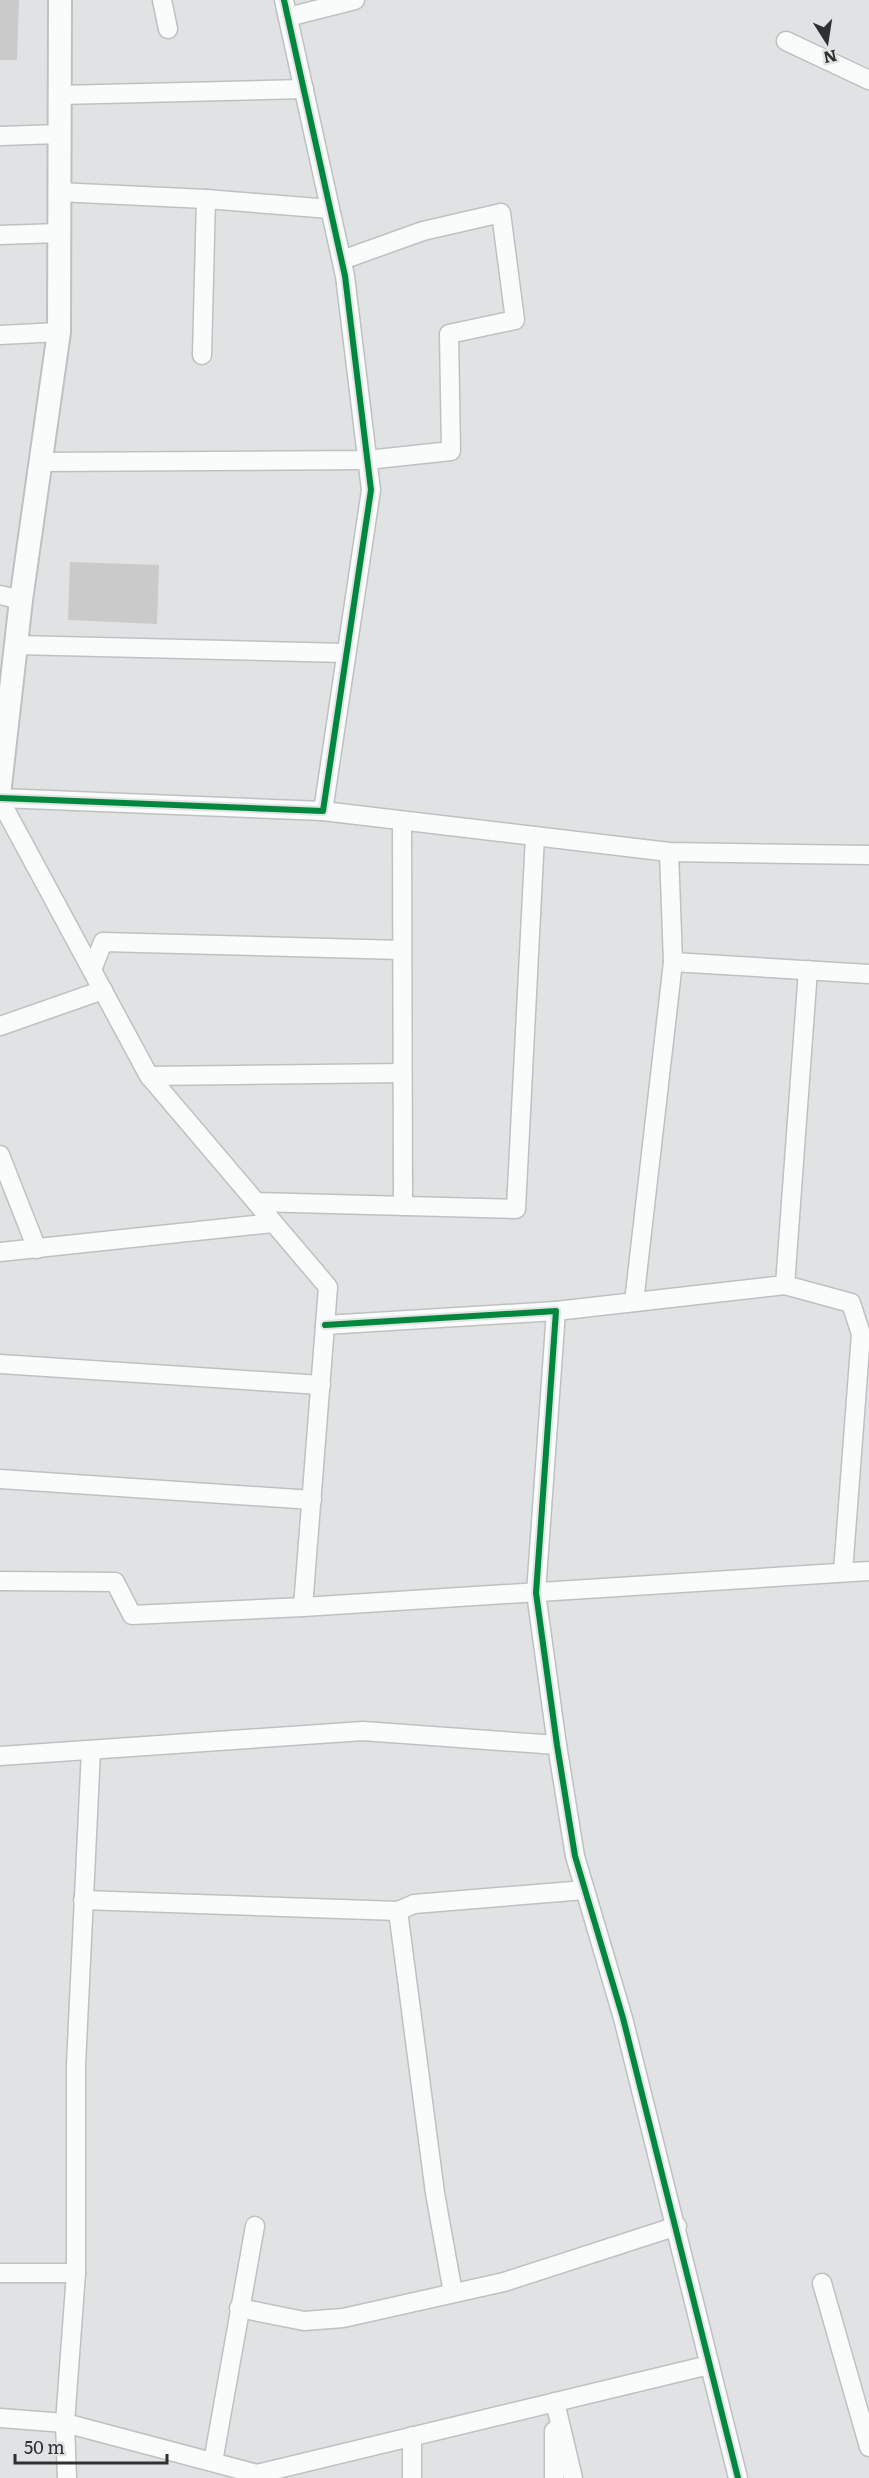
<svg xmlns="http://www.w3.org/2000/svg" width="869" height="2478" font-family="Literata,serif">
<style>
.building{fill:#cacacb}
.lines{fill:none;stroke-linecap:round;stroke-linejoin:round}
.minor-casing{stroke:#bfc0c1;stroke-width:21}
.tertiary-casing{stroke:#bfc0c1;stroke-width:26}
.minor{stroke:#fafbfb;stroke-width:18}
.tertiary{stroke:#fafbfb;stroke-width:22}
.cycleway-casing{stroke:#e0e2e4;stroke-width:10}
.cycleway{stroke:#00873e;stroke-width:6}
</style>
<rect width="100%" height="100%" fill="#e1e2e3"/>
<g class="building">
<path d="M0,0H19L17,60H0Z"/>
<path d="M70,562L159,565L157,624L68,620Z"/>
</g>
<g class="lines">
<defs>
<g id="minor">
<path d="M162,0L168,29"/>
<path d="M288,17L355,0"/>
<path d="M786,41L869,80"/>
<path d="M60,95L304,89"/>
<path d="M0,136L59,134"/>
<path d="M58,192L206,199L330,209"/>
<path d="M0,235L59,233"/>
<path d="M0,335L59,332"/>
<path d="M202,355L206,199"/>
<path d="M41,462L367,460L451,451L449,334L515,320L501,213L423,231L342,260"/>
<path d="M0,595L21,600"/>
<path d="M16,645L345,653"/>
<path d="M0,798L323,811L371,490L345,276L284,0"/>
<path d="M0,800L149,1076L256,1202L516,1209L535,836"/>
<path d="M323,811L669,852L869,855"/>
<path d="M402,821L403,1206"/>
<path d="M669,852L673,962L869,974"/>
<path d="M92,970L103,942L402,950"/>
<path d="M0,1026L103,990"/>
<path d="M149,1076L402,1073"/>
<path d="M0,1155L37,1249"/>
<path d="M256,1202L328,1287L303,1607L869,1571"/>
<path d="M0,1252L273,1223"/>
<path d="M785,1285L851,1303L861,1334L843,1572"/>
<path d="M634,1302L673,962"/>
<path d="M556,1311L785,1285L808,970"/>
<path d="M325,1325L556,1311L536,1593L557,1745L575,1856L623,2018L738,2478"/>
<path d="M0,1364L321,1385"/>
<path d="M0,1479L312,1500"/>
<path d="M0,1581L115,1582L132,1615L303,1607"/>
<path d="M0,1756L363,1731L557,1745"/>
<path d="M83,1900L398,1911L414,1904L585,1890"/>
<path d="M398,1911L435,2193L453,2293"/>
<path d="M0,2273H76"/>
<path d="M822,2283L869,2447"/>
<path d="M239,2308L304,2321L343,2318L504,2282L677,2226"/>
<path d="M555,2402L573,2478"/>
<path d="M0,2418L65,2423L257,2474"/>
<path d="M213,2462L255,2226"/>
<path d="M67,2478L65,2423L76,2273V2065L91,1750"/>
<path d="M257,2478V2474L709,2365"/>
<path d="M412,2478V2436"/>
<path d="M554,2478V2431"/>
</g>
<path id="tertiary" d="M0,786L21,600L59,332L60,0"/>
</defs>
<use href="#minor" class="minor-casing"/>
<use href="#tertiary" class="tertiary-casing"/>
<use href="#minor" class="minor"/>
<use href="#tertiary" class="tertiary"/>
<defs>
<g id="cycleway">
<path d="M0,798L323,811L371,490L345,276L284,0"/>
<path d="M325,1325L556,1311L536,1593L557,1745L575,1856L623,2018L738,2478"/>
</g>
</defs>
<use href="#cycleway" class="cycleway-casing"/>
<use href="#cycleway" class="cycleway"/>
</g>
<g transform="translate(827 42) rotate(168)" stroke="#e0e2e4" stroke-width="4.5" paint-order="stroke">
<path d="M0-4.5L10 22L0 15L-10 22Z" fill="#2f3031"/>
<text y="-9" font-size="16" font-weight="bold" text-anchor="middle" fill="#2f3031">N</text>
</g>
<path d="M15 2454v9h152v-9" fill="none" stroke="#2f3031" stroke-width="3"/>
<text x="24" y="2454" font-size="18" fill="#2f3031" stroke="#e0e2e4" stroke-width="4.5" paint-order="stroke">50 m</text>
</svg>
